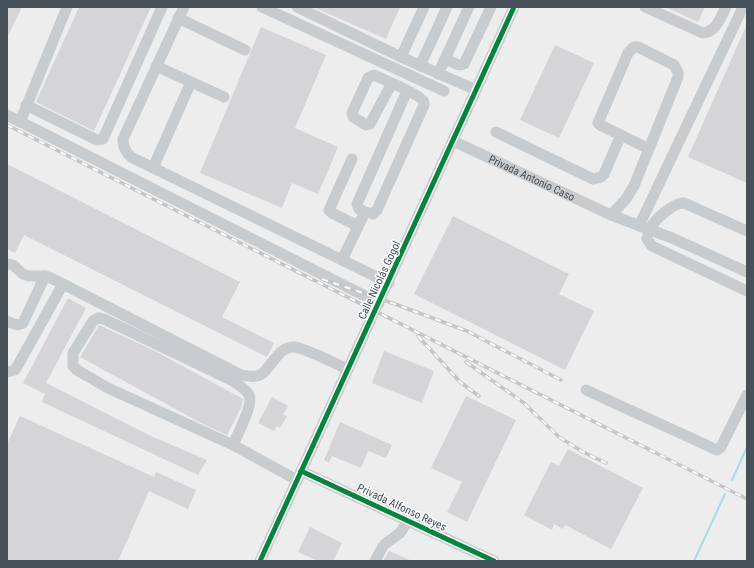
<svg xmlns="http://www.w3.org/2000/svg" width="754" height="568" font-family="'Roboto Condensed',sans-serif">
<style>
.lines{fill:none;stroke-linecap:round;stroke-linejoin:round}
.stream{stroke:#a5deeb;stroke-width:2}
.building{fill:#d5d5d7}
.minor{stroke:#c9ccce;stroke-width:11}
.rail-casing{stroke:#c4c5c7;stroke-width:3.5}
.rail{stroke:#fff;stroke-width:2;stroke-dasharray:6;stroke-linecap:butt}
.cycleway-casing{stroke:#fff;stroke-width:8}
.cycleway{stroke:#00873e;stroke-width:5}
.labels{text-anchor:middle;stroke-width:3;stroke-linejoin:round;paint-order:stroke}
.street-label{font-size:11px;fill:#455059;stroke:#fff}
</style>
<rect width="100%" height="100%" fill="#eeeded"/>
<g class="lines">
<g class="stream">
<path d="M732,480L747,447"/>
<path d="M694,561L725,494"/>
</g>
</g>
<g class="building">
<path d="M7,7H22L7,38Z"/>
<path d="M79,7H151L94,131L36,102Z"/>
<path d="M313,7H400L386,39Z"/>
<path d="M666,7H705L698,22Z"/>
<path d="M747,24V183L688,157Z"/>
<path d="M261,27L326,55L295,128L338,147L318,194L292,183L282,208L200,173Z"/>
<path d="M555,45L594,63L559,138L520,120Z"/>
<path d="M7,164L240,282L222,317L274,343L267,357L24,235L15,253L7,249Z"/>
<path d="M453,216L569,274L559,294L594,311L565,370L414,294Z"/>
<path d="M68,298L86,308L46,383L153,437L207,460L198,475L42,402L45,394L23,383Z"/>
<path d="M99,325L155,351L243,399L241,408L227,435L201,423L80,357Z"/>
<path d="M384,351L434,371L422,403L372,383Z"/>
<path d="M466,396L516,420L467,522L447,512L462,482L431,468Z"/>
<path d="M272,397L288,406L283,415L287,416L280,428L277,426L274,431L258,423Z"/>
<path d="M20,416L154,477L156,472L196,490L188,509L149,491L118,561H7V444Z"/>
<path d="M340,422L392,445L386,458L368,451L361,468L332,456L329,463L324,460Z"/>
<path d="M568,449L643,488L611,549L565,525L563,529L554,524L552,530L524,515L551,462L559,466Z"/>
<path d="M310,527L342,543L333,561H318L298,552Z"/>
<path d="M389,551L412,561H383Z"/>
</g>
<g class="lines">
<g class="minor">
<path d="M184,7L123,139C123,147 125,151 131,157L389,283"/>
<path d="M262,7L444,91"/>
<path d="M297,7L401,57L476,90"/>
<path d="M645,7L703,33C717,31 720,18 726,7"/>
<path d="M178,18L245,50"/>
<path d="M401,57L424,7"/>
<path d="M445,59L459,65L464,64L491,7"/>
<path d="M156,66L224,97"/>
<path d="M420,66L447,7"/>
<path d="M438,74L469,7"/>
<path d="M26,105L97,140L103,139L162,7"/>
<path d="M7,115L379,303"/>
<path d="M20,122L67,7"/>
<path d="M496,132L593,179L601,177L604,174L621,135"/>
<path id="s1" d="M453,141L611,215L672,238L747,272"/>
<path d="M352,159L329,210L332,213L358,226"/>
<path d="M153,168L191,82"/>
<path d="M365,212L359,209L357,204L407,91"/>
<path d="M611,215L626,199L634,186L678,77V72L674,65L638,47H634L628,53L598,123L600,125L649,149"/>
<path d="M639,226L743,7"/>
<path d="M747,231L684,203C674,202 654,220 649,230C648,232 648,236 647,239L652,246L747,291"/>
<path d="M342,260L365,212L373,214L377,210L424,105V102C420,94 384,80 374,75L368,78L352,113L353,117L366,125L370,124L392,83"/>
<path d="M7,264L13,265L23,274L29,276H45L53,279L241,375C248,376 256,378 262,374C272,366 279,346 294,347C305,348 336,364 348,369"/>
<path d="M7,321C12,323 18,327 23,323L45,276"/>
<path d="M7,372L15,370L18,365L63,284"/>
<path d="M586,390L717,450L721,447L747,395"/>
<path d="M233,445C237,435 254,404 249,395C246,389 238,385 233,381L104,319L98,318L93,321L73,353V366L77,370L108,388L233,445L297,480"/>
<path d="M301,471L494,561"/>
<path d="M260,561L514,7"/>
<path d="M375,561L382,548L385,544L400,533L408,521"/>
</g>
<defs>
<g id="rail">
<path d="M7,125L747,499"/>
<path d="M322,279L395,304L467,331L561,380"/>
<path d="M418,336L460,382L479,396"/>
<path d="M466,362L524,403L559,437L583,452L606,463"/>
</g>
</defs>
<use href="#rail" class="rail-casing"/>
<use href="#rail" class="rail"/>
<defs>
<g id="cycleway">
<path d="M301,471L494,561"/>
<path d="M260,561L514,7"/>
</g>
</defs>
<use href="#cycleway" class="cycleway-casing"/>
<use href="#cycleway" class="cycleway"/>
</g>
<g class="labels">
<g class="street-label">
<text dy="4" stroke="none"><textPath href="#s1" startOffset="87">Privada Antonio Caso</textPath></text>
<text transform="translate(379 280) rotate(-65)" y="4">Calle Nicolás Gogol</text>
<text transform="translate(402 507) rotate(25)" y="4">Privada Alfonso Reyes</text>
</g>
</g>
<rect width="754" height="568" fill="none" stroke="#455059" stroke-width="16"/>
</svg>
